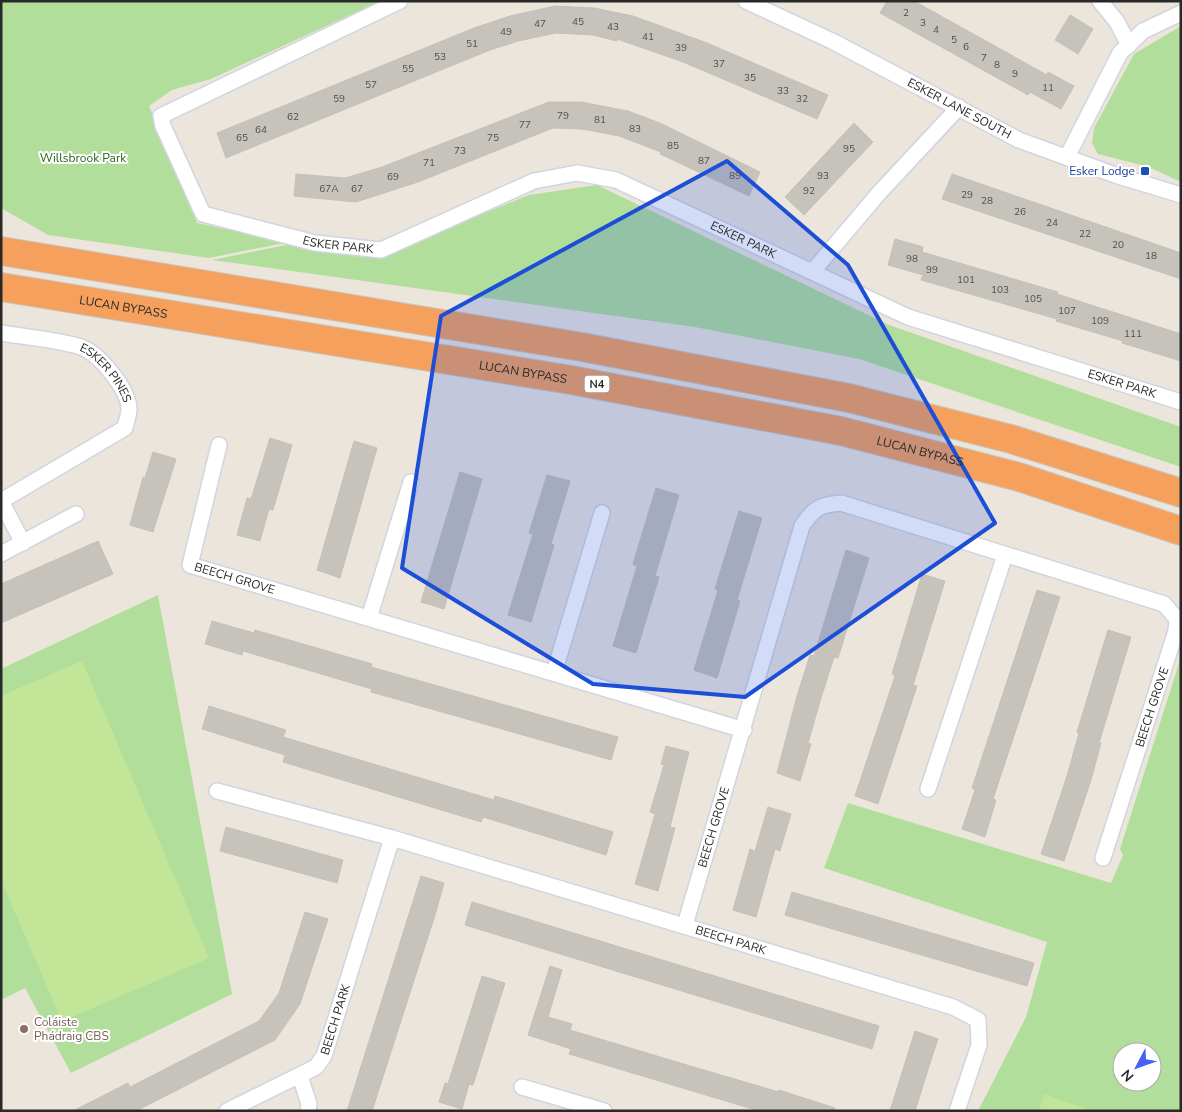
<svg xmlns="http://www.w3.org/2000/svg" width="1182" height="1112" font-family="'Nunito Sans',sans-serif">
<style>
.green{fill:#b1df9b;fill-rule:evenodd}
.pitch{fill:#c3e597}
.building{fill:#c6c2bc;stroke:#c6c0b6}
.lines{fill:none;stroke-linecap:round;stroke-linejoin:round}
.street-casing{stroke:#d1d4e1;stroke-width:18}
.highway-casing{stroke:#c7c7c7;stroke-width:30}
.street{stroke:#fff;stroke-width:15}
.highway{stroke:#f5a15d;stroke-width:28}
.marked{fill:#1d4ed8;fill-opacity:0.2;stroke:#1d4ed8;stroke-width:4;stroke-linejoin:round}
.transit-dot{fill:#1a4fb4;stroke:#fff;stroke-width:2}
.education-dot{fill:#8d6e63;stroke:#fff;stroke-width:2}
.labels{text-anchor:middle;stroke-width:4;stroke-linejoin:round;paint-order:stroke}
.number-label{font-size:10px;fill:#504f4e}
.shield{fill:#fff;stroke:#696969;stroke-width:1}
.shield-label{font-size:11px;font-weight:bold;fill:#292929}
.street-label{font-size:12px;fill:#292929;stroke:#fff}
.park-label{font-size:12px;fill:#2b621e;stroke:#fff}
.transit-label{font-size:12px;fill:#164399;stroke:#fff;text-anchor:end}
.education-label{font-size:12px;fill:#785e54;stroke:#fff;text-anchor:start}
</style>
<rect width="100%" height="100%" fill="#ebe5dc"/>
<g class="green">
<path d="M1,1H380L211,79L172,90L149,106L197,223L289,242L209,258L48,235L1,208Z"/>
<path d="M1181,26V182L1149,167L1098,154L1092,143L1094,128L1134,54Z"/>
<path d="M597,185L889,325L1181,427V467L859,359L695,327L212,260L291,244L382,255L529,195Z"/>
<path d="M158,595L232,994L71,1073L25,988L1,1000V669Z"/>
<path d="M1181,657V1111H978L1026,1017L1047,942L824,868L848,803L1111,883L1123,855L1120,849ZM1122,1052H1152V1082H1122Z"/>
</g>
<g class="pitch">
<path d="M82,661L209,958L62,1021L1,880V696Z"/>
<path d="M1044,1094L1091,1111H1039Z"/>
</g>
<g class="building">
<path d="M887,1H914L1047,75L1048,72L1074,86L1061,109L1030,92L1028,95L880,13Z"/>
<path d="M555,6L594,8L633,16L707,43L828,95L817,119L683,62L617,39V41L593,35L556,33L518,41L490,50L226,158L217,133L474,28L510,16Z"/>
<path d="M1070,15L1093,29L1078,54L1055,40Z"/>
<path d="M549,102H581L628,111L660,123L760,172L749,196L673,160L660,154L661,152L619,136L582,129L553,128L418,182L356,202L294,196L296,174L345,178L382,167Z"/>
<path d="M854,123L873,142L804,215L785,197Z"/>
<path d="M952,174L1181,253V279L942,199Z"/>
<path d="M895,239L923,247L922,252L1058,292L1057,294L1181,334V361L1122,343L1123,341L1056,321L1057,319L921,280L923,275L888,265Z"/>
<path d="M270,438L292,445L273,510L269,509L260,541L237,535L247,498L251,499Z"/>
<path d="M354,441L377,448L340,578L317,570Z"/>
<path d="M153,452L176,459L153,532L130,525L143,477L145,478Z"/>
<path d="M460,472L482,479L444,609L421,602Z"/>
<path d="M547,475L570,481L551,544L554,545L531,622L508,615L533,534L529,533Z"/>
<path d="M656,488L679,495L655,576L659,577L636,653L613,646L637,566L633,564Z"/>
<path d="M739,511L762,518L737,600L740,601L717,678L694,670L718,590L715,589Z"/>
<path d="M98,541L113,574L1,623V584Z"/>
<path d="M846,550L869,558L838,658L834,657L821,698L808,743L811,744L800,781L777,773L797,696L810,655L814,656Z"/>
<path d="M922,574L945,581L913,685L917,686L878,804L855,796L895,676L892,674Z"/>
<path d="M1037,590L1060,597L993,799L996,800L985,837L962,829L975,790L972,788Z"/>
<path d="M212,621L254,633L255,630L372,664L371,667L618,737L611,760L389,697L371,692L372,689L243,651L242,655L205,644Z"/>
<path d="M1108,630L1131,637L1099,743H1101L1091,780L1064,861L1041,854L1067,776L1079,733L1077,732Z"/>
<path d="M209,706L286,730L283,737L494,800L495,796L613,832L606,855L483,817L481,822L283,762L285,755L202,729Z"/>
<path d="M666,746L689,752L670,827L675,828L658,891L635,884L655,814L650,812L664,765L661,764Z"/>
<path d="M768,807L791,814L780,851L775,849L756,917L733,910L750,849L755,851Z"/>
<path d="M226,827L343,860L337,883L220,851Z"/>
<path d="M421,876L444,883L435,915L372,1111H347Z"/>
<path d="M792,892L1034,963L1027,986L785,915Z"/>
<path d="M472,902L879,1026L872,1049L465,925Z"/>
<path d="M305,912L328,919L300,1004L275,1040L136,1111H73L128,1083L130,1087L259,1021L279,993Z"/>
<path d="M550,966L562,970L548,1017L572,1024L570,1030L697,1068L779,1092V1090L835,1108L834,1111H759L569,1054L571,1049L528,1035Z"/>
<path d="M482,976L505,983L473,1085L469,1084L462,1109L439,1102L445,1083L448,1084Z"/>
<path d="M915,1031L938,1039L932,1057L915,1111H890Z"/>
</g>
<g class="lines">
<defs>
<g id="street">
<path id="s1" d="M400,1L161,116L163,126L203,214L315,243L381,250L534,181L577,173L616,180L908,317L1181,402"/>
<path id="s2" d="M746,1L834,42L1019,140L1115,175L1181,195"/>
<path d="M1100,1L1117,22L1129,45"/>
<path d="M1067,157L1120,53L1143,31L1181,13"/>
<path d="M813,271L879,193L959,107"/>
<path id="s3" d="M1,333C25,337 59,340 81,347C100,354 128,389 129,409C129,415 126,422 125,428L1,501"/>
<path id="s4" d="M219,445L190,565L744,730"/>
<path d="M1,501L23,543"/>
<path d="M1,554L76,514"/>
<path d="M369,618L411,482"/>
<path d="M554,673L602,513"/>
<path d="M928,789L1005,555"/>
<path id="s5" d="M217,791L392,838L953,1007L978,1020L979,1045L957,1111"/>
<path id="s6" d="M685,925L802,526C814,508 819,505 841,503L1164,604L1177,619L1176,631L1103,858"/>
<path d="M300,1076L309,1104L308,1111"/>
<path d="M522,1087L604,1111"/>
<path id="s7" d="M227,1111L316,1067L324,1056L392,838"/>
</g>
<g id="highway">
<path d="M1,251L582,347L849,398L1011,439L1181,493"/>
<path id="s8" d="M1,287L571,380L841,431L1019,477L1181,531"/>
</g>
</defs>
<use href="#street" class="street-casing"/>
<use href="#highway" class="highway-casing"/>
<use href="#street" class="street"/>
<use href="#highway" class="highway"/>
</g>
<path class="marked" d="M727,161L848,265L995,523L745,697L593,684L402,568L441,316Z"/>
<rect class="transit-dot" x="1140" y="166" width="10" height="10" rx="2.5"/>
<circle class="education-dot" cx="24" cy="1029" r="5"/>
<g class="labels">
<g class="number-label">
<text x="906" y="16">2</text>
<text x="578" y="25">45</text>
<text x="923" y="26">3</text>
<text x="540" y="27">47</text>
<text x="613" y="30">43</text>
<text x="936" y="33">4</text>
<text x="506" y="35">49</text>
<text x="648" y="40">41</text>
<text x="954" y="43">5</text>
<text x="472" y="47">51</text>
<text x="966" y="50">6</text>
<text x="681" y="51">39</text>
<text x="440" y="60">53</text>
<text x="984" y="61">7</text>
<text x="719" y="67">37</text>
<text x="997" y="68">8</text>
<text x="408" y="72">55</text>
<text x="1015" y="77">9</text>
<text x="750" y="81">35</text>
<text x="371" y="88">57</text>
<text x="1048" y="91">11</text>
<text x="783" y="94">33</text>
<text x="339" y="102">59</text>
<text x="802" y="102">32</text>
<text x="563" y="119">79</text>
<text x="293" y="120">62</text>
<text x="600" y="123">81</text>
<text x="525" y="128">77</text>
<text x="635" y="132">83</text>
<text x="261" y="133">64</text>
<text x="242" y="141">65</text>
<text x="493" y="141">75</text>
<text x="673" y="149">85</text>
<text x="849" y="152">95</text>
<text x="460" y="154">73</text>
<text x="704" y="164">87</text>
<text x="429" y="166">71</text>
<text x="735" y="179">89</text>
<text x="823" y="179">93</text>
<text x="393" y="180">69</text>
<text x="329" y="192">67A</text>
<text x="357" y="192">67</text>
<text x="809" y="194">92</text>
<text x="967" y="198">29</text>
<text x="987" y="204">28</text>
<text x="1020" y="215">26</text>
<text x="1052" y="226">24</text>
<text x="1085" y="237">22</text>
<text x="1118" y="248">20</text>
<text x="1151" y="259">18</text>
<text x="912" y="262">98</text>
<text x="932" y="273">99</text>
<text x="966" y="283">101</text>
<text x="1000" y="293">103</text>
<text x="1033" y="302">105</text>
<text x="1067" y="314">107</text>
<text x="1100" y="324">109</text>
<text x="1133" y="337">111</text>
</g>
<rect class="shield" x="584.5" y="375.5" width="25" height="17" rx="4"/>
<g class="shield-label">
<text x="597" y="388">N4</text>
</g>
<g class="street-label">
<text dy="4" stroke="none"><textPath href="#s2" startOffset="239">ESKER LANE SOUTH</textPath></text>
<text dy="4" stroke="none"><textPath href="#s1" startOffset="946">ESKER PARK</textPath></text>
<text dy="4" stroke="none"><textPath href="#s1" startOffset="511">ESKER PARK</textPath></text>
<text dy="4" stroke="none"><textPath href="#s8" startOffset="124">LUCAN BYPASS</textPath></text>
<text dy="4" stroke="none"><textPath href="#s8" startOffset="529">LUCAN BYPASS</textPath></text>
<text dy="4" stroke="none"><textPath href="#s3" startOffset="118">ESKER PINES</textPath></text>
<text dy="4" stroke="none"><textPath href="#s1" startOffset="1352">ESKER PARK</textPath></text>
<text dy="4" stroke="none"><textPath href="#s8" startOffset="934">LUCAN BYPASS</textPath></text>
<text dy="4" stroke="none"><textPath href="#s4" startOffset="170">BEECH GROVE</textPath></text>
<text transform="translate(1152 707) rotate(-72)" y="4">BEECH GROVE</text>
<text dy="4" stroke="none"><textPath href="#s6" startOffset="102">BEECH GROVE</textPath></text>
<text dy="4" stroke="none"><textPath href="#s5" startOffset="535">BEECH PARK</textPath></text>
<text dy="4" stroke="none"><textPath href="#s7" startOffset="151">BEECH PARK</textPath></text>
</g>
<g class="park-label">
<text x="83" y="162">Willsbrook Park</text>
</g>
<g class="transit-label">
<text x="1135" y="175">Esker Lodge</text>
</g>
<g class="education-label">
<text x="34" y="1026">Coláiste<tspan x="34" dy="14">Phádraig CBS</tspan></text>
</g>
</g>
<rect width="1182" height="1112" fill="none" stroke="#292929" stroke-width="5"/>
<g transform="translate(1137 1067) rotate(229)"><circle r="24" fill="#ffffff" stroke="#a9a9a9"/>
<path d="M0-4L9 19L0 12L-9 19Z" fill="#4462ef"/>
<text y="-8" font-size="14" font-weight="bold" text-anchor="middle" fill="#292929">N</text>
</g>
</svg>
